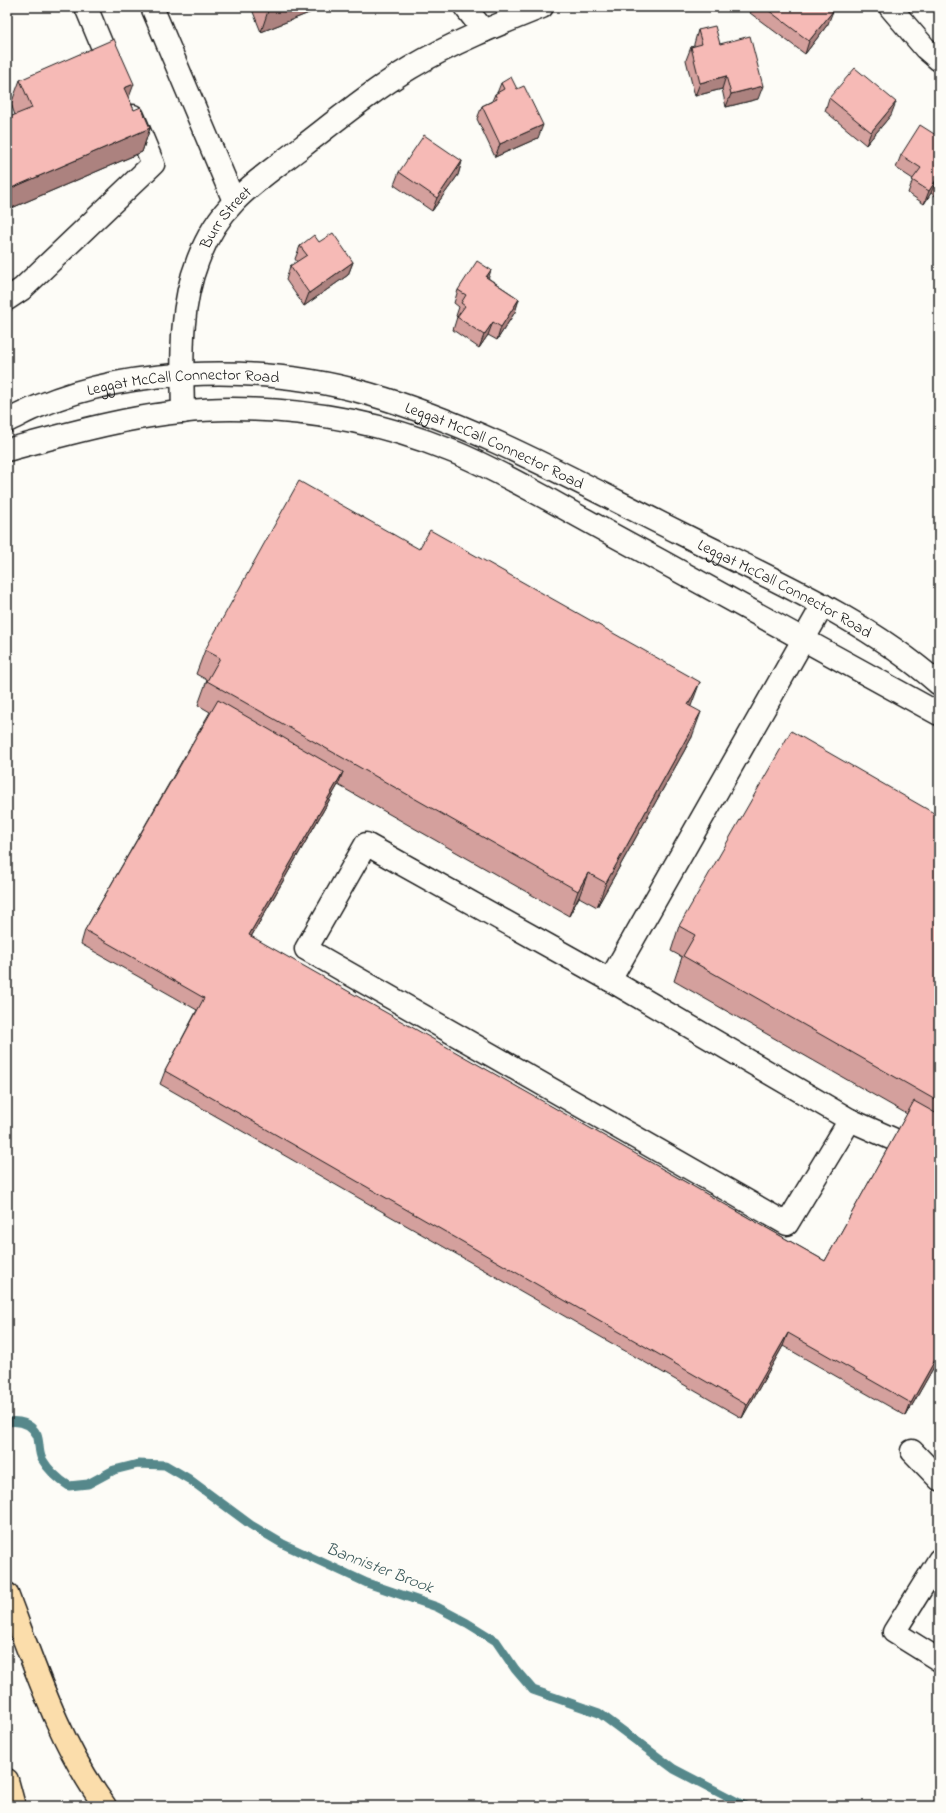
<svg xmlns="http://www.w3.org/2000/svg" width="946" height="1813" font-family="'Indie Flower',sans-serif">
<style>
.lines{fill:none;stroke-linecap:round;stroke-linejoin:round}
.stream{stroke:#57888b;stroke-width:9}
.minor-casing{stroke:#1c1c1c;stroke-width:25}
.major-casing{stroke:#1c1c1c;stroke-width:25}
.highway-casing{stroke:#1c1c1c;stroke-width:25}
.minor{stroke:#fdfcf7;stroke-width:22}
.major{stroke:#fbddab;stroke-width:22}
.highway{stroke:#fbddab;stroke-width:22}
.wall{fill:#d4a09d;stroke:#1c1c1c}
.shaded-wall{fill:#ac827f;stroke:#1c1c1c}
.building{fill:#f6bab6;stroke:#1c1c1c}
.labels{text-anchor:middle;stroke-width:4;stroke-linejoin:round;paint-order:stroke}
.street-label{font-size:16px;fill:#1c1c1c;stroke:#fdfcf7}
.water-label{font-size:17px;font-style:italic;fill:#3e5b5d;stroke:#fdfcf7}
</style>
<rect width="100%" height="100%" fill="#fdfcf7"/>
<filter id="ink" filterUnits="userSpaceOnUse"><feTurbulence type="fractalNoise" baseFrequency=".025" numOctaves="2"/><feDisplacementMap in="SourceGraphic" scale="8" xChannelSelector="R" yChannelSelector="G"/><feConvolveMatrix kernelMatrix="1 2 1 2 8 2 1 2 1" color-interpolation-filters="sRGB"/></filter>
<g filter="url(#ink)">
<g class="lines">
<path class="stream" d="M7,1422C19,1420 31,1423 37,1435C40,1442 38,1452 42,1459C49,1471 58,1479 69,1486L88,1484L114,1470L138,1464L165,1465L189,1479L251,1525L283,1544L367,1583L437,1607L467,1623L496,1641L515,1669L533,1690L599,1713L674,1769L745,1806"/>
<defs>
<g id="minor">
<path d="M86,7L113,72"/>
<path d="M152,7L234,201"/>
<path d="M465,7L484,31"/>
<path d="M890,7L925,48L939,60"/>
<path d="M7,299L22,289L153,164L133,116"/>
<path id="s1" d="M183,412C182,361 179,308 198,260C206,239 219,217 235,201C255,180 280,164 303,146C338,119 372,91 410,68C452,43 497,25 542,7"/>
<path id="s2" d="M7,421C18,416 28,410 39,406C136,365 269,365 369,394C479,426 579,483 680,533C769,578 864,618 939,684"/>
<path d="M7,450C81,430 154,409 231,409C305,409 380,422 449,450C483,463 516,482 548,499C585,520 622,540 659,560C753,612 846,663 939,714"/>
<path d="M366,844L610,980L850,1120L787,1224L306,949Z"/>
<path d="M610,980L823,605"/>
<path d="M850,1120L895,1140"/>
<path d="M912,1451L939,1479"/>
<path d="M939,1560L894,1632L939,1660"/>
</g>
<path id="major" d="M7,1780L14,1806"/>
<path id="highway" d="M7,1594C35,1667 59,1743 105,1806"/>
</defs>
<use href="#minor" class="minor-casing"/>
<use href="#major" class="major-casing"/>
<use href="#highway" class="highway-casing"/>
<use href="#minor" class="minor"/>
<use href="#major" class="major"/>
<use href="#highway" class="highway"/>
</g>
<g class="wall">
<path d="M251,7H324L261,32Z"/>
<path d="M753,7H828V24L805,54L750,13Z"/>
<path d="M698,30L720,44L758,99L726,107L722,89L695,96L686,60L691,47L694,46V44Z"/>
<path d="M20,80L129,98L134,110L150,128L142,152L7,210V118L15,115L11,104Z"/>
<path d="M501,83L538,138L495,157L477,119L482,106L492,101L495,94L497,93Z"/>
<path d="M829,98L891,115L866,145L825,111Z"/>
<path d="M939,137V198L931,193L924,204L908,193L913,179L896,168L901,155Z"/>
<path d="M462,161L458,175L432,211L394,185L399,172Z"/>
<path d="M319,242L353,262L348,275L304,306L286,280L290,266L297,262L295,259L300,246Z"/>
<path d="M488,278L519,299L515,312L497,340L488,335L479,348L453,330L457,317L456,316L459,307L454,303L458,290Z"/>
<path d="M205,650L691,707L692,737L597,907L579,897L569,916L338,785L251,937L825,1261L907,1114L674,981L682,957L671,951L679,926L939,816V1358L906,1416L783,1346L742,1418L160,1084L165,1071L197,1010L81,944L85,930L210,712L198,705L207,680L196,674Z"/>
</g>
<g class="shaded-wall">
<path d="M271,7H324L261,32L269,8Z"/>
<path d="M833,11L828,24L805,54L809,41Z"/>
<path d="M726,76L722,89L695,96L700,83Z"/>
<path d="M134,84L125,108L124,88Z"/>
<path d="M763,86L758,99L726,107L731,94Z"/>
<path d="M896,102L891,115L866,145L871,132Z"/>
<path d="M543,125L538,138L495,157L500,144Z"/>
<path d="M150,128L142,152L7,210V190Z"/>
<path d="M462,161L458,175L432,211L437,198Z"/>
<path d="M936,180L931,193L924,204L929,191Z"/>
<path d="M353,262L348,275L304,306L309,293Z"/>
<path d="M491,270L487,283L486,277Z"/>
<path d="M519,299L515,312L497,340L501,327Z"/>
<path d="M493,322L488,335L479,348L484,335Z"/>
<path d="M700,682L691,706L679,729L688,705Z"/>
<path d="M701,712L692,737L597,907L606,883Z"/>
<path d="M343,772L338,785L244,949L249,935Z"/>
<path d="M588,873L579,897L569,916L578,891Z"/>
<path d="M788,1333L783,1346L742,1418L747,1405Z"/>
<path d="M939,1353V1358L906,1416L911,1403Z"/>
</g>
<g class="building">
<path d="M764,7H828L833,11L809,41Z"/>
<path d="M715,26L720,44L750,36L763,86L731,94L726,76L700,83L691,47L702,44L698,30Z"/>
<path d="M114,39L134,84L124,88L134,110L141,107L150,128L7,190V118L32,108L20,80Z"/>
<path d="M855,68L896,102L871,132L829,98Z"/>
<path d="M511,77L517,89L524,86L543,125L500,144L482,106L497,99L495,94L504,89L501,83Z"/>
<path d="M920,125L939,137V182L936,180L929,191L912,180L921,168L901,155Z"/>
<path d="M424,135L462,161L437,198L399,172Z"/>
<path d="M333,233L353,262L309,293L290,266L307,255L300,246L314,235L319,242Z"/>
<path d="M477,261L491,270L486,277L519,299L501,327L493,322L484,335L457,317L465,306L461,303L466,295L458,290Z"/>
<path d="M299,481L419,549L430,530L700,682L688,705L701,712L606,883L588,873L578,891L207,681L220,658L205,650Z"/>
<path d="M218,700L343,772L249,935L825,1261L914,1101L939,1115V1353L911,1403L788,1333L747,1405L165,1071L204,998L85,930Z"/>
<path d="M791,731L939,816V1102L683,956L695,935L679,926Z"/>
</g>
</g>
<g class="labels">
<g class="street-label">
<text dy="6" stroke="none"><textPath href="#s1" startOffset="205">Burr Street</textPath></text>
<text dy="6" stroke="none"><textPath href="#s2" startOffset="183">Leggat McCall Connector Road</textPath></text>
<text dy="6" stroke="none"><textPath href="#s2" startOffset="507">Leggat McCall Connector Road</textPath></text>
<text dy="6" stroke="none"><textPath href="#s2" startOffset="831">Leggat McCall Connector Road</textPath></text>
</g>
<g class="water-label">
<text transform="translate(380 1567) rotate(21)" y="6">Bannister Brook</text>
</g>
</g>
<rect width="946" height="1813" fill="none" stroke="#fdfcf7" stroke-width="24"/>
<rect x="12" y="12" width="922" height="1789" fill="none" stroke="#1c1c1c" stroke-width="1.5" filter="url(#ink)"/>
</svg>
